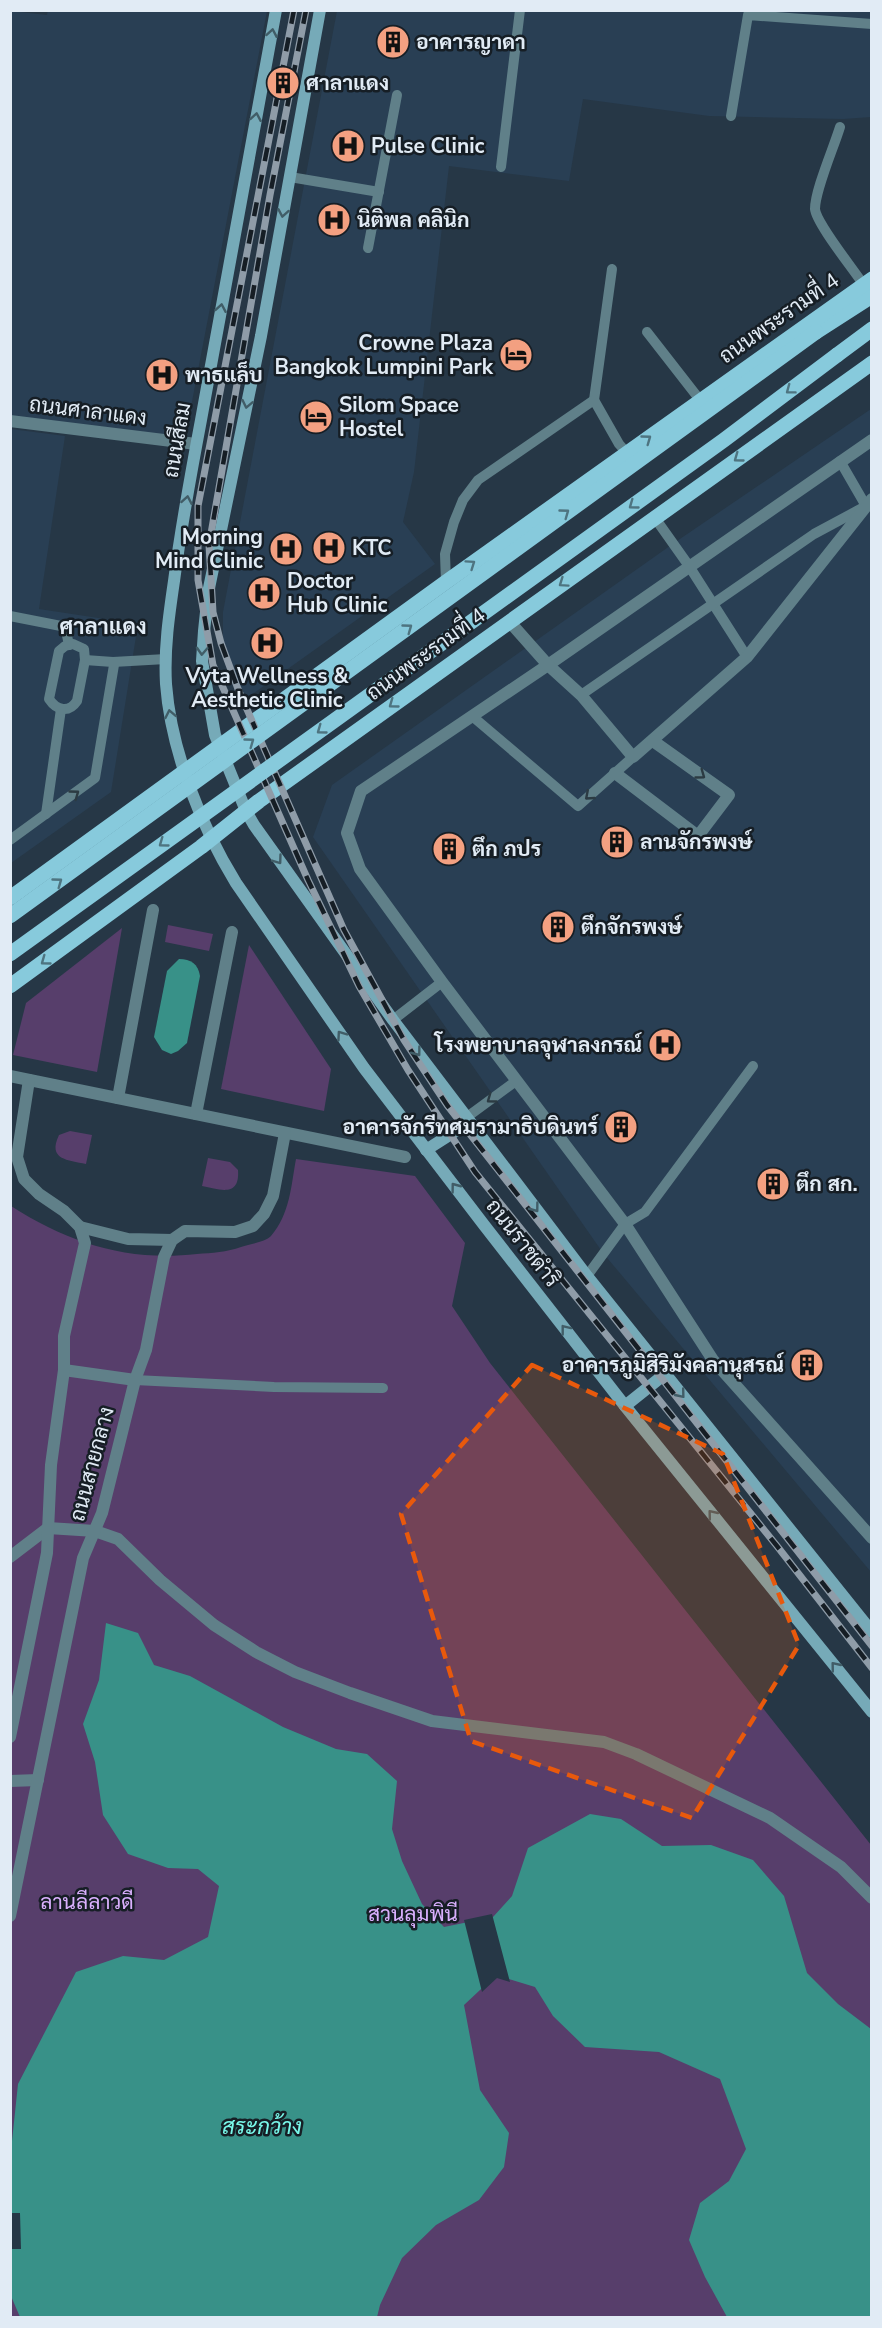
<svg xmlns="http://www.w3.org/2000/svg" width="882" height="2328" font-family="'Nunito Sans',Sarabun,sans-serif">
<style>
.built{fill:#293f54}
.green{fill:#573e6b}
.water{fill:#389188}
.pier{fill:#263746}
.lines{fill:none;stroke-linecap:round;stroke-linejoin:round}
.service{stroke:#608089;stroke-width:10}
.pedestrian{stroke:#608089;stroke-width:12}
.minor{stroke:#608089;stroke-width:12}
.secondary{stroke:#76aab8;stroke-width:12}
.primary{stroke:#87cadc;stroke-width:15}
.rail-casing{stroke:#8f9ca8;stroke-width:7}
.rail{stroke:#161e25;stroke-width:4.5;stroke-dasharray:14;stroke-linecap:butt}
.primary-bridge{stroke:#87cadc;stroke-width:15}
.oneway{stroke:#415d67}
.oneway2{stroke:#4e7480}
.oneway3{stroke:#2c3b43}
.marked{fill:#e8590c;fill-opacity:0.2;stroke:#e8590c;stroke-width:4.5;stroke-dasharray:12 8;stroke-linejoin:round}
.labels{text-anchor:middle;stroke-width:5;stroke-linejoin:round;paint-order:stroke}
.poi-label{font-size:21px;font-weight:bold;fill:#e1ebf5;stroke:#161e25;text-anchor:start}
.street-label{font-size:21px;fill:#e1ebf5;stroke:#161e25}
.park-label{font-size:21px;fill:#dab0fe;stroke:#161e25}
.neighbourhood-label{font-size:22px;font-weight:bold;fill:#e1ebf5;stroke:#161e25}
.water-label{font-size:22px;font-style:italic;fill:#79f8ea;stroke:#161e25}
</style>
<rect width="100%" height="100%" fill="#263746"/>
<g class="built">
<path d="M48,10L267,11L190,412L163,436L11,419V11L47,15Z"/>
<path d="M337,11H871V117L843,119L709,116L583,99L569,181L449,166L414,472L403,522L435,564L244,700L229,672L223,639V612Z"/>
<path d="M871,409V1572L603,1253L313,837L332,785L674,543Z"/>
<path d="M11,429L65,436L39,609L138,624L111,792L11,863Z"/>
</g>
<g class="green">
<path d="M168,925L213,934L209,951L165,942Z"/>
<path d="M122,928L97,1072L13,1055L26,1003Z"/>
<path d="M249,945L331,1069L324,1111L221,1089Z"/>
<path d="M70,1131L92,1135L86,1164C68,1160 47,1160 59,1135Z"/>
<path d="M208,1158L230,1162L238,1170C240,1197 221,1190 202,1186Z"/>
<path d="M296,1159L415,1176L465,1243L452,1306L490,1363L871,1845V2317H10L11,1206C69,1243 127,1262 197,1254C212,1253 227,1252 241,1247C250,1244 265,1242 271,1236C290,1214 291,1186 296,1159Z"/>
</g>
<g class="water">
<path d="M179,959C191,959 198,964 200,976L187,1043L178,1051L171,1054L162,1050L154,1037L167,971Z"/>
<path d="M106,1623L138,1633L154,1665L190,1676L283,1727L336,1749L367,1754L397,1781L392,1829L402,1861L422,1904L444,1927L493,1917L512,1896L528,1848L590,1814L621,1819L662,1846L711,1845L753,1860L784,1896L807,1973L838,2004L871,2029V2317H727L705,2277L689,2240L700,2203L729,2181L746,2149L720,2079L659,2052L585,2047L553,2016L535,1987L496,1975L464,2005L480,2090L509,2133L504,2167L479,2200L436,2225L402,2258L380,2305L377,2317H20L11,2296L10,2160L18,2084L76,1972L123,1956L164,1960L208,1937L219,1886L198,1869L168,1868L128,1854L103,1815L95,1762L83,1724L99,1680Z"/>
</g>
<g class="pier">
<path d="M492,1914L510,1982L497,1978L482,1992L464,1920Z"/>
<path d="M11,2213H20L21,2249H11Z"/>
</g>
<g class="lines">
<g class="service">
<path d="M731,116L748,15L872,24"/>
<path d="M840,127C834,147 815,190 815,209C816,223 854,270 863,284"/>
<path d="M501,167L520,10"/>
<path d="M290,177L379,192"/>
<path d="M368,248L397,95"/>
<path d="M647,332L700,400"/>
<path d="M594,400L612,269"/>
<path d="M655,518L689,566L747,657"/>
<path d="M446,582L445,554L454,522L463,500L478,480L594,400L619,444L627,453"/>
<path d="M10,616L61,626L66,631L69,645"/>
<path d="M73,644L84,649L85,660L77,701C69,713 57,711 49,699L59,651L65,646Z"/>
<path d="M85,660L113,662L166,659"/>
<path d="M581,695L814,534L866,506L840,461"/>
<path d="M472,716L578,806L633,757"/>
<path d="M46,814L61,709"/>
<path d="M10,840L95,778L114,665L113,662"/>
<path d="M393,1020L442,982"/>
<path d="M467,1117L516,1081"/>
<path d="M587,1276L625,1224L645,1212L753,1066"/>
<path d="M135,1380L274,1387L383,1388"/>
</g>
<g class="pedestrian">
<path d="M10,1076L405,1157"/>
<path d="M118,1098L153,910"/>
<path d="M196,1114L232,932"/>
<path d="M80,1227L128,1239L172,1240"/>
<path d="M64,1370L135,1380"/>
<path d="M10,1557L48,1528L95,1531L118,1539L160,1580L214,1625L256,1652L295,1672L350,1693L432,1721L604,1742L636,1754L770,1818L841,1867L872,1898"/>
<path d="M10,1737L47,1553L51,1465L64,1370V1336L85,1243L80,1227L64,1211L39,1194L24,1179L17,1157L29,1080"/>
<path d="M10,1781L38,1780"/>
<path d="M10,1916L83,1558L102,1513L135,1380L146,1350L164,1257L172,1240L185,1231L235,1232L253,1226L264,1214L273,1196L285,1133"/>
</g>
<g class="minor">
<path d="M10,421L196,444"/>
<path d="M872,440L548,665L361,791L347,833L360,869L442,982L625,1224L713,1360L872,1538"/>
<path d="M509,621L548,665L581,695L633,757L747,657L872,499"/>
<path d="M615,773L698,836L729,795L653,741"/>
</g>
<g class="secondary">
<path d="M276,10C251,147 226,284 201,420C191,473 181,527 174,581C169,615 164,649 166,684C171,751 201,826 236,883L364,1068L484,1225L625,1406L872,1712"/>
<path d="M320,10L261,336L208,593L204,631L202,661L215,735L246,811L254,825L393,1020L587,1276L872,1632"/>
<path d="M426,1150L470,1122"/>
<path d="M625,1406L665,1374"/>
</g>
<g class="primary">
<path d="M816,332L872,296"/>
<path d="M837,355L872,329"/>
<path d="M10,898L446,582L872,279"/>
<path d="M10,986L201,847L259,801L872,363"/>
</g>
<defs>
<g id="rail">
<path d="M294,10L198,506V580L213,665L308,880L359,986L408,1070L475,1172L777,1546L872,1668"/>
<path d="M306,10L270,195L209,545L213,612L221,643L238,689L344,930L404,1040L447,1105L872,1646"/>
</g>
</defs>
<use href="#rail" class="rail-casing"/>
<use href="#rail" class="rail"/>
<g class="primary-bridge">
<path d="M10,916L816,332"/>
<path d="M10,954L724,440L837,355"/>
</g>
</g>
<defs><path id="oneway-chevron" d="M-2-3.5L2.5 0L-2 3.5" fill="none" stroke-width="1.6" stroke-linecap="round" stroke-linejoin="round" transform="scale(1.5)"/></defs>
<g class="oneway">
<use href="#oneway-chevron" transform="translate(272 33) rotate(-80)"/>
<use href="#oneway-chevron" transform="translate(256 117) rotate(-80)"/>
<use href="#oneway-chevron" transform="translate(283 213) rotate(100)"/>
<use href="#oneway-chevron" transform="translate(221 308) rotate(-80)"/>
<use href="#oneway-chevron" transform="translate(247 404) rotate(102)"/>
<use href="#oneway-chevron" transform="translate(187 500) rotate(-80)"/>
<use href="#oneway-chevron" transform="translate(202 651) rotate(93)"/>
<use href="#oneway-chevron" transform="translate(170 714) rotate(-101)"/>
<use href="#oneway-chevron" transform="translate(278 860) rotate(54)"/>
<use href="#oneway-chevron" transform="translate(341 1035) rotate(-125)"/>
<use href="#oneway-chevron" transform="translate(417 1052) rotate(53)"/>
<use href="#oneway-chevron" transform="translate(455 1187) rotate(-127)"/>
<use href="#oneway-chevron" transform="translate(535 1208) rotate(53)"/>
<use href="#oneway-chevron" transform="translate(565 1329) rotate(-128)"/>
<use href="#oneway-chevron" transform="translate(681 1394) rotate(51)"/>
<use href="#oneway-chevron" transform="translate(712 1514) rotate(-129)"/>
<use href="#oneway-chevron" transform="translate(835 1666) rotate(-129)"/>
</g>
<g class="oneway2">
<use href="#oneway-chevron" transform="translate(790 390) rotate(143)"/>
<use href="#oneway-chevron" transform="translate(647 439) rotate(-36)"/>
<use href="#oneway-chevron" transform="translate(738 458) rotate(144)"/>
<use href="#oneway-chevron" transform="translate(633 505) rotate(144)"/>
<use href="#oneway-chevron" transform="translate(565 513) rotate(-36)"/>
<use href="#oneway-chevron" transform="translate(471 564) rotate(-35)"/>
<use href="#oneway-chevron" transform="translate(563 583) rotate(145)"/>
<use href="#oneway-chevron" transform="translate(408 628) rotate(-36)"/>
<use href="#oneway-chevron" transform="translate(393 704) rotate(144)"/>
<use href="#oneway-chevron" transform="translate(321 730) rotate(144)"/>
<use href="#oneway-chevron" transform="translate(250 742) rotate(-36)"/>
<use href="#oneway-chevron" transform="translate(163 843) rotate(144)"/>
<use href="#oneway-chevron" transform="translate(58 882) rotate(-36)"/>
<use href="#oneway-chevron" transform="translate(45 961) rotate(144)"/>
</g>
<g class="oneway3">
<use href="#oneway-chevron" transform="translate(701 775) rotate(36)"/>
<use href="#oneway-chevron" transform="translate(75 794) rotate(-36)"/>
<use href="#oneway-chevron" transform="translate(589 796) rotate(139)"/>
<use href="#oneway-chevron" transform="translate(491 1099) rotate(144)"/>
</g>
<path class="marked" d="M532,1365L723,1454L799,1645L692,1818L471,1741L401,1514Z"/>
<defs>
<symbol id="building-disc" viewBox="-11 -11 22 22"><circle r="9.5" fill="#f3a081" stroke="#161e25"/><path d="M-4-6H4V6H1V3H-1V6H-4ZM-2.5-4.3h1.7v1.8h-1.7ZM.8-4.3h1.7v1.8H.8ZM-2.5-1h1.7V.8h-1.7ZM.8-1h1.7V.8H.8Z" fill="#111"/></symbol>
<symbol id="hospital-disc" viewBox="-11 -11 22 22"><circle r="9.5" fill="#f3a081" stroke="#161e25"/><path d="M-5-5h3v3.5h4V-5h3V5h-3V1.5h-4V5h-3Z" fill="#111"/></symbol>
<symbol id="hotel-disc" viewBox="-11 -11 22 22"><circle r="9.5" fill="#f3a081" stroke="#161e25"/><path d="M-6-4.5h1.5V1H6V5H4.5V3h-9V5H-6ZM-4 0a1.8 1.8 0 1 1 3.6 0ZM.5 0V-2.5h3Q6-2.5 6 0Z" fill="#111"/></symbol>
</defs>
<g fill-rule="evenodd">
<use href="#building-disc" x="374" y="23" width="38" height="38"/>
<use href="#building-disc" x="264" y="64" width="38" height="38"/>
<use href="#hospital-disc" x="329" y="127" width="38" height="38"/>
<use href="#hospital-disc" x="315" y="201" width="38" height="38"/>
<use href="#hotel-disc" x="497" y="336" width="38" height="38"/>
<use href="#hospital-disc" x="143" y="356" width="38" height="38"/>
<use href="#hotel-disc" x="297" y="398" width="38" height="38"/>
<use href="#hospital-disc" x="310" y="529" width="38" height="38"/>
<use href="#hospital-disc" x="267" y="530" width="38" height="38"/>
<use href="#hospital-disc" x="245" y="574" width="38" height="38"/>
<use href="#hospital-disc" x="248" y="624" width="38" height="38"/>
<use href="#building-disc" x="598" y="823" width="38" height="38"/>
<use href="#building-disc" x="430" y="830" width="38" height="38"/>
<use href="#building-disc" x="539" y="908" width="38" height="38"/>
<use href="#hospital-disc" x="646" y="1026" width="38" height="38"/>
<use href="#building-disc" x="602" y="1108" width="38" height="38"/>
<use href="#building-disc" x="754" y="1165" width="38" height="38"/>
<use href="#building-disc" x="788" y="1346" width="38" height="38"/>
</g>
<g class="labels">
<g class="poi-label">
<text x="416" y="49">อาคารญาดา</text>
<text x="306" y="90">ศาลาแดง</text>
<text x="371" y="153">Pulse Clinic</text>
<text x="357" y="227">นิติพล คลินิก</text>
<text x="493" y="350" text-anchor="end">Crowne Plaza<tspan x="493" dy="24">Bangkok Lumpini Park</tspan></text>
<text x="185" y="382">พาธแล็บ</text>
<text x="339" y="412">Silom Space<tspan x="339" dy="24">Hostel</tspan></text>
<text x="263" y="544" text-anchor="end">Morning<tspan x="263" dy="24">Mind Clinic</tspan></text>
<text x="352" y="555">KTC</text>
<text x="287" y="588">Doctor<tspan x="287" dy="24">Hub Clinic</tspan></text>
<text x="267" y="683" text-anchor="middle">Vyta Wellness &amp;<tspan x="267" dy="24">Aesthetic Clinic</tspan></text>
<text x="640" y="849">ลานจักรพงษ์</text>
<text x="472" y="856">ตึก ภปร</text>
<text x="581" y="934">ตึกจักรพงษ์</text>
<text x="642" y="1052" text-anchor="end">โรงพยาบาลจุฬาลงกรณ์</text>
<text x="598" y="1134" text-anchor="end">อาคารจักรีทศมรามาธิบดินทร์</text>
<text x="796" y="1191">ตึก สก.</text>
<text x="784" y="1372" text-anchor="end">อาคารภูมิสิริมังคลานุสรณ์</text>
</g>
<g class="street-label">
<text transform="translate(779 318) rotate(-35)" y="7">ถนนพระรามที่ 4</text>
<text transform="translate(88 411) rotate(7)" y="7">ถนนศาลาแดง</text>
<text transform="translate(177 440) rotate(-80)" y="7">ถนนสีลม</text>
<text transform="translate(426 654) rotate(-36)" y="7">ถนนพระรามที่ 4</text>
<text transform="translate(523 1243) rotate(52)" y="7">ถนนราชดำริ</text>
<text transform="translate(92 1464) rotate(-75)" y="7">ถนนสายกลาง</text>
</g>
<g class="park-label">
<text x="87" y="1909">ลานลีลาวดี</text>
<text x="413" y="1921">สวนลุมพินี</text>
</g>
<g class="neighbourhood-label">
<text x="103" y="634">ศาลาแดง</text>
</g>
<g class="water-label">
<text x="262" y="2134">สระกว้าง</text>
</g>
</g>
<rect width="882" height="2328" fill="none" stroke="#e1ebf5" stroke-width="24"/>
</svg>
